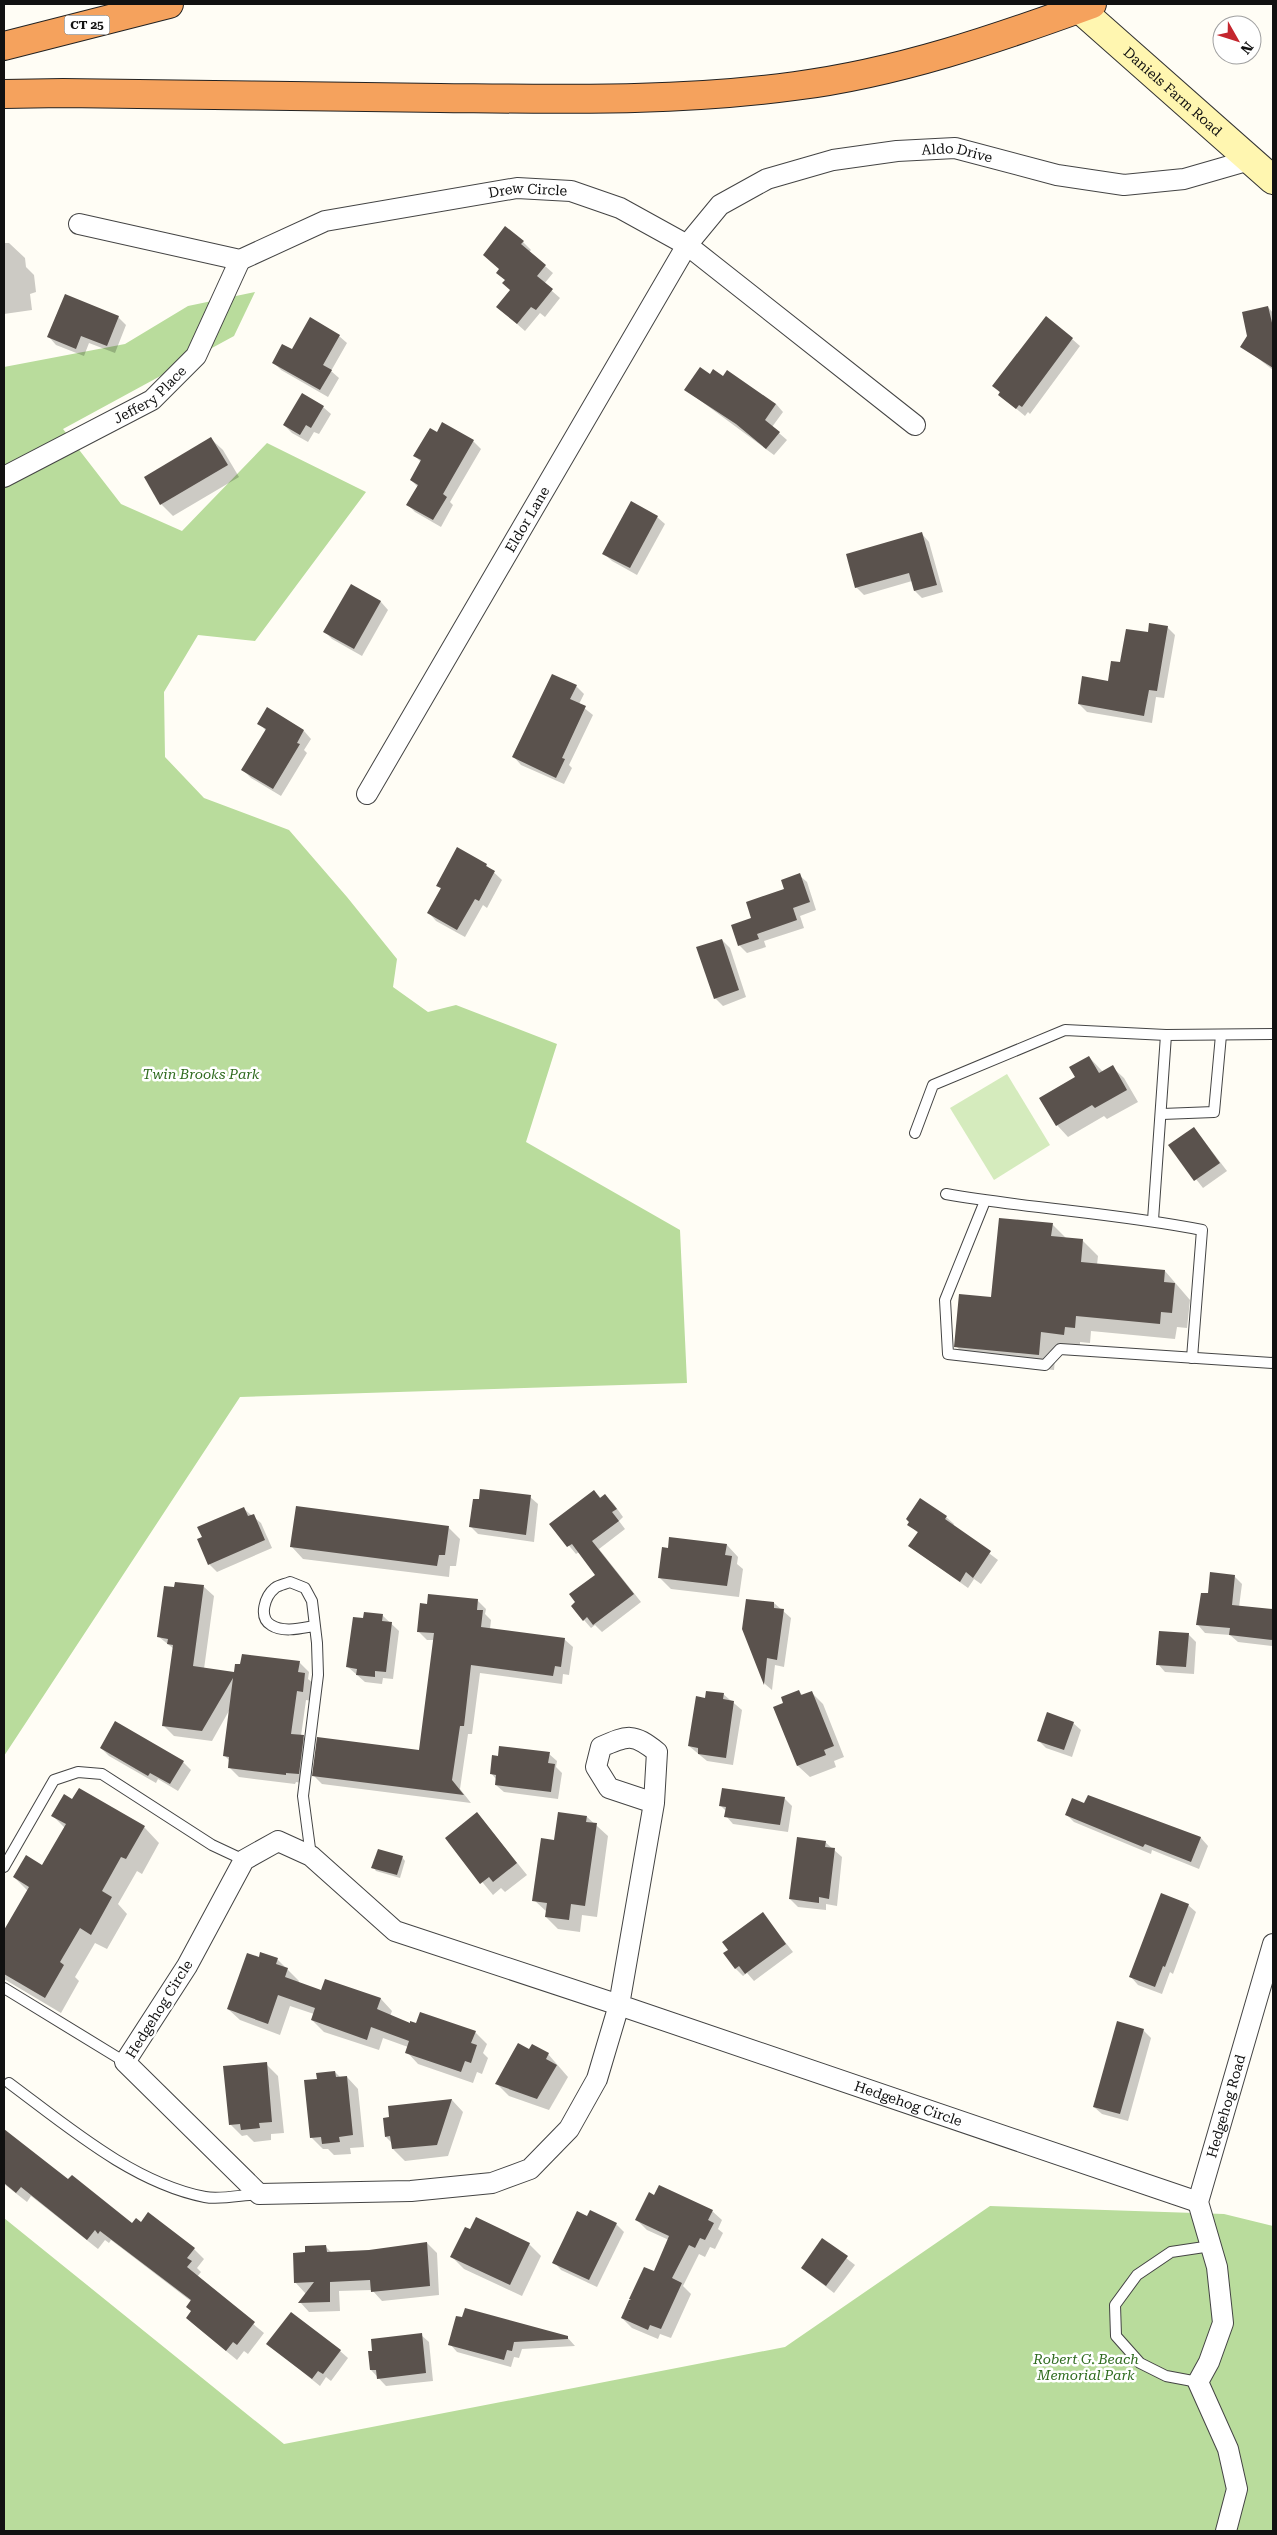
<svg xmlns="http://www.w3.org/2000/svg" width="1277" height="2535" font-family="'Roboto Serif',serif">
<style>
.green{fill:#d5ebbd}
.forest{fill:#b9dc9c}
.shadow{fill:#0003}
.building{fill:#5a524d}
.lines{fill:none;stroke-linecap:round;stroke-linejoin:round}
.service-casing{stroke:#444;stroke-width:12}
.minor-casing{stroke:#444;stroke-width:22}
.secondary-casing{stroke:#333;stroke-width:30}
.motorway-casing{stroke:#222;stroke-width:30}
.service{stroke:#fff;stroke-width:10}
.minor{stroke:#fff;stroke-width:20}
.secondary{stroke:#fff6b0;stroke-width:28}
.motorway{stroke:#f5a25d;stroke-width:28}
.labels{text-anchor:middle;stroke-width:5;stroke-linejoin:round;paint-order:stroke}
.shield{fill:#fff;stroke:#585858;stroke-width:1}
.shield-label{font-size:12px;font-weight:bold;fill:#111}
.street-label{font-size:14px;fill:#111;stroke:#fff}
.park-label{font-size:14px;font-style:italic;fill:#2f6b1f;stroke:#fff}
</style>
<rect width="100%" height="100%" fill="#fffdf5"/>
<path class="green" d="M1007,1074L1050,1145L994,1180L950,1108Z"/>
<g class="forest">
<path d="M255,292L234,336L63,429L121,504L182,531L267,443L366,492L255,641L198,635L164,692L165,757L204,798L289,830L347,897L397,959L393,987L428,1012L456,1005L557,1044L526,1142L680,1230L687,1383L240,1397L4,1756V367L125,344L188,306Z"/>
<path d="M990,2206L1224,2214L1273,2226V2531H4V2218L284,2444L785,2347Z"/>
</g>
<g class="shadow">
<path d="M506,228L523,242L531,250L529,252L553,273L544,284L560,298L545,317L540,313L525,331L498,307L511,290L500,270Z"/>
<path d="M4,243H9L25,258L26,267L34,275L36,292L30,294L32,310L4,314Z"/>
<path d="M1268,307L1273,313V370L1242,346Z"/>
<path d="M118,317L126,325L115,353L89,343L84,356L56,345L49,337Z"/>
<path d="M339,336L347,343L331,371L339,378L328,397L281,370L273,362L292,351Z"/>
<path d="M1072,339L1080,346L1030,414L1028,412L1025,416L1008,402L994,386Z"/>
<path d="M710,376L776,404L783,412L772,427L787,440L774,455L686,390Z"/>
<path d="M323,407L331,414L319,434L314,432L308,442L292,433L284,425Z"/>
<path d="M438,434L473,441L481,449L450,502L453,505L441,527L415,512L408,505L418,487L411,480L421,462L415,456Z"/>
<path d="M211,439L223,450L239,477L173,516L161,504Z"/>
<path d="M657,517L665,524L637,575L612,561L604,554Z"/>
<path d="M922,534L929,542L943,592L922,598L915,591L912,581L864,595L856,587Z"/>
<path d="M351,586L381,602L388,610L362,656L332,639L324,631Z"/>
<path d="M1167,627L1175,635L1164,698L1156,697L1152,723L1087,712L1079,704L1109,682L1121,664L1149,634Z"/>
<path d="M576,686L584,694L579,704L593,715L569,765L572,768L564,784L521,765L514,757Z"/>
<path d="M267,709L304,731L311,739L304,750L307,753L281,796L251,778L243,770L266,731L259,723Z"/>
<path d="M486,865L502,880L487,908L483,905L465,937L436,921L429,913L442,890L437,885Z"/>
<path d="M799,875L807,882L816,910L800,916L804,928L764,941L766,947L747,953L740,946L733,926L753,919Z"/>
<path d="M722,940L730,948L746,997L723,1006L715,998Z"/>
<path d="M1089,1057L1103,1072L1112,1067L1124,1078L1138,1102L1107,1119L1104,1116L1068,1137L1057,1125L1076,1077Z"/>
<path d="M1194,1128L1227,1171L1203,1188L1170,1146Z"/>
<path d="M1052,1224L1066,1238L1082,1240L1098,1256L1097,1265L1165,1271L1190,1300L1187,1328L1177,1327L1175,1339L1091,1331L1090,1343L1080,1342V1350L1056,1347L1054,1370L971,1362L956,1346Z"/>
<path d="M594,1491L601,1498L605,1496L613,1503L623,1517L619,1521L625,1529L599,1549L641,1602L602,1632L595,1625L591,1628L584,1620L596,1575L579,1552L576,1554L551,1524Z"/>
<path d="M530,1497L538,1504L534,1542L478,1534L471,1527Z"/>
<path d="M244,1509L261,1523L272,1548L217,1572L210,1565L198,1540Z"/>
<path d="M946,1517L954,1524L953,1526L998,1560L981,1584L974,1579L968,1588L909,1546L918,1533L909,1524Z"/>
<path d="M448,1527L460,1539L456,1566H450L449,1577L303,1559L292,1547Z"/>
<path d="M727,1545L738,1557L737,1564L743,1569L739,1597L671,1589L659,1577L669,1549Z"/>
<path d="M1234,1576L1242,1584L1239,1607L1273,1611V1646L1238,1642L1230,1635L1205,1633L1198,1625L1209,1594Z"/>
<path d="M176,1583L204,1587L214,1596L204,1669L235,1673L299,1662L309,1672L308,1679L314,1684L312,1701L306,1700L301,1736L313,1746L308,1784L296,1782L295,1784L239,1777L229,1767L230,1761L224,1755L230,1709L212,1741L174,1736L164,1726L174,1649L159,1637Z"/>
<path d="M477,1600L486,1609L485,1614L491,1620L490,1629L564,1639L573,1647L569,1675L563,1674L562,1684L480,1673L472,1734H468L460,1789L471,1803L322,1784L314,1776L420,1752L434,1640H427L418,1631Z"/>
<path d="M774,1603L791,1618L784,1667L775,1665L772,1690L765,1684L743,1629Z"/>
<path d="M382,1615L399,1631L393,1679L383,1678L382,1684L365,1682L348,1667L364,1619Z"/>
<path d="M1188,1634L1196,1642L1194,1674L1165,1672L1158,1664Z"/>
<path d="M799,1691L803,1696L811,1692L823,1704L844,1757L834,1761L836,1767L810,1777L798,1766L785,1703Z"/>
<path d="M723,1694L742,1710L733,1765L707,1761L689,1746L706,1699Z"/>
<path d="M1073,1723L1081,1730L1072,1757L1046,1748L1039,1741Z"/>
<path d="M101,1748L183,1762L191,1770L178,1791L158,1779L156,1783L109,1756Z"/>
<path d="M549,1754L557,1761L556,1767L562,1773L558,1799L504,1792L496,1785V1779L491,1773Z"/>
<path d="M784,1798L792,1806L788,1832L733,1824L726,1816L727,1812L721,1806Z"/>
<path d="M477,1813L527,1875L505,1892L501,1888L493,1895L446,1838Z"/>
<path d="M1067,1815L1201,1838L1208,1846L1199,1869L1152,1850L1151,1854L1074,1822Z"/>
<path d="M53,1816L144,1827L159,1843L142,1874L137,1871L118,1904L127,1914L107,1949L95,1943L75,1977L79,1981L61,2013L4,1979V1931L28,1891L14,1877L42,1866L65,1828Z"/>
<path d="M587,1817L608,1836L597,1917L582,1915L580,1932L558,1929L546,1917L547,1912L534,1900Z"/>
<path d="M825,1842L842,1857L837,1906L826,1904V1910L798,1907L790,1899Z"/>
<path d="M402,1857L405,1861L400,1878L376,1871L373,1867Z"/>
<path d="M1188,1905L1196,1912L1173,1974L1170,1972L1162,1994L1138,1985L1131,1977Z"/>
<path d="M763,1914L793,1952L754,1981L747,1973L743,1976L735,1968L730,1950Z"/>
<path d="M259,1959H277L299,1981L298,1983L322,1991L326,1980L381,1999L392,2011L390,2016L410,2024L475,2032L487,2044L483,2053L488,2058L482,2074L477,2072L473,2083L418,2064L407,2052L408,2047L383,2038L379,2050L324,2032L312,2020L314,2014L290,2006L280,2035L240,2020L228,2009Z"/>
<path d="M1143,2030L1151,2038L1128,2121L1102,2114L1094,2107Z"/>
<path d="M530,2051L548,2054L568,2077L549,2110L509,2096L497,2084Z"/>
<path d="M266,2064L278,2076L284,2133L271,2134V2140L254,2142L247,2135L242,2136L230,2124Z"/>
<path d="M335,2072L341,2078L347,2077L358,2089L364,2147L350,2148L351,2154L334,2155L328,2149H323L311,2137L318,2080Z"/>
<path d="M452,2100L463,2112L448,2156L405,2161L393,2149L392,2143L386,2137L391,2118L389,2107Z"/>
<path d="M4,2131L69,2181L132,2224L141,2223L194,2249L204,2259L197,2268L201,2272L197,2277L264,2333L248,2354L244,2351L237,2360L198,2328L187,2318L193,2312L192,2302L111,2240L109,2243L105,2240L98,2249L31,2196L27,2202L4,2184Z"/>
<path d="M712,2211L722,2220L718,2229L723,2233L715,2249L710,2247L705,2257L699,2254L683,2286L691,2294L671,2338L660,2334L658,2339L632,2328L622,2318L654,2272L669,2240L647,2230L637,2220Z"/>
<path d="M588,2218L616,2224L624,2232L597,2287L561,2270L554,2262Z"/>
<path d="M823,2240L855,2265L834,2293L802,2268Z"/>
<path d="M427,2243L437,2253L439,2295L382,2301L372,2290L339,2291L340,2311L309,2312L300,2302L306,2294L295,2282L306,2253L326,2247L332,2253L369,2251Z"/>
<path d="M529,2244L541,2256L522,2296L464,2269L452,2257Z"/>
<path d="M421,2335L429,2342L433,2381L386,2386L371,2370Z"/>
<path d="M567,2337L575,2346L522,2349L519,2358L514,2357L511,2367L457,2352L450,2344Z"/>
<path d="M268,2344L340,2351L348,2358L331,2381L326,2377L320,2386Z"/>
</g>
<g class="building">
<path d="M505,226L524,241L521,244L546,265L537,276L553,289L536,310L531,307L517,324L496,307L510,290L502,283L505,280L496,273L499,269L483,255Z"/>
<path d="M65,294L119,316L107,346L81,336L76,349L47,337Z"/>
<path d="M1268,306L1273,327V368L1240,347L1247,336L1242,312Z"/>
<path d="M1046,316L1073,338L1022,407L1019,405L1016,409L998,395L1000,392L992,386Z"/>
<path d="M310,317L340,335L323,365L332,370L320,390L272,363L282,344L292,349Z"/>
<path d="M700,367L710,374L713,369L723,376L727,370L776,404L765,420L780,432L766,449L736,424L684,390Z"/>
<path d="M302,393L324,406L311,428L306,425L300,435L283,425Z"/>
<path d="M442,422L474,440L443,494L447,497L433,520L406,505L418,485L410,480L421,460L413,456L430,428L437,432Z"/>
<path d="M211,437L228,465L160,505L144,477Z"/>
<path d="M631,501L658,516L630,568L602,554Z"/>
<path d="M922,532L937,585L914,591L909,573L855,588L846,554Z"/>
<path d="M351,584L381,601L354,649L323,632Z"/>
<path d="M1149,623L1168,626L1157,691L1149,690L1144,716L1078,704L1082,676L1108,681L1111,661L1120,662L1126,629L1148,632Z"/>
<path d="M552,674L577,685L570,699L586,706L562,758L565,759L556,778L512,757Z"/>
<path d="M267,707L304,730L297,743L300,744L273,789L241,770L266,729L257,724Z"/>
<path d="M457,847L487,864L486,866L495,871L479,901L475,899L457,930L427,913L441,888L436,886Z"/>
<path d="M800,873L810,902L793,908L797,920L757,934L759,939L738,946L731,925L751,918L746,902L784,889L781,880Z"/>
<path d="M722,939L739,990L714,999L696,947Z"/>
<path d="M1089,1056L1099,1073L1113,1065L1127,1090L1095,1108L1092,1105L1056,1126L1039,1098L1075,1077L1069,1067Z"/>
<path d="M1194,1127L1220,1163L1194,1181L1168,1145Z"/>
<path d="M999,1218L1053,1223L1051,1236L1083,1239L1081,1262L1165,1270L1164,1282L1175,1283L1172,1313L1161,1312L1160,1324L1076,1316L1075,1328L1065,1327L1064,1335L1041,1332L1039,1355L954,1347L959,1294L991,1297Z"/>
<path d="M480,1489L531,1495L526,1535L469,1527L473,1499H479Z"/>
<path d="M594,1490L600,1498L605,1494L617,1509L612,1512L619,1521L592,1541L634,1594L593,1625L587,1617L583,1621L571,1606L575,1602L569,1594L595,1575L572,1544L567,1547L549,1524Z"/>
<path d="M920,1498L947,1516L945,1519L991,1551L973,1578L966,1572L960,1582L908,1546L918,1532L907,1525L909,1522L906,1519Z"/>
<path d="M296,1506L449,1526L445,1555H439L437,1566L290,1547Z"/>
<path d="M244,1507L248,1516L254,1514L265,1540L208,1565L197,1539L202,1537L197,1527Z"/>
<path d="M669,1537L727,1544L725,1555L732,1556L727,1586L658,1578L662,1547L668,1548Z"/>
<path d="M1210,1572L1235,1575L1232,1605L1273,1609V1640L1229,1635L1230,1628L1196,1625L1201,1593H1208Z"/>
<path d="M175,1582L204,1585L193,1666L234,1672L235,1664H240L242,1654L300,1661L298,1672L305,1673L303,1692L297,1691L291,1734L304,1735L299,1774L286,1773V1775L228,1768L229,1757L223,1756L233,1678L202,1731L162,1726L173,1645L167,1644L168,1639L157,1637L164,1586L174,1587Z"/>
<path d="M428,1594L478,1599L477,1610H483L481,1627L565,1638L561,1667L555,1666L553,1676L471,1665L464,1726H460L452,1780L464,1795L312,1776L317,1737L419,1750L434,1633L417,1632L420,1603L427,1604Z"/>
<path d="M746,1599L774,1602V1608L784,1609L777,1660L767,1658L764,1685L742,1629Z"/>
<path d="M364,1612L383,1614L382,1621L392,1622L386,1672L375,1671V1677L356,1675L357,1669L346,1667L353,1617L363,1618Z"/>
<path d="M1159,1631L1189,1633L1186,1667L1156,1665Z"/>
<path d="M799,1690L801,1695L812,1691L834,1746L824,1750L826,1755L797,1766L773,1707L783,1703L781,1697Z"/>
<path d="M706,1691L724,1693L723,1699L734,1701L726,1758L698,1754V1748L688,1746L696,1696L705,1698Z"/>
<path d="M1047,1712L1074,1722L1064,1750L1037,1741Z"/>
<path d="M115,1721L184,1761L170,1784L150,1773L148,1776L100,1748Z"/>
<path d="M499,1746L550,1752L548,1763L555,1764L551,1792L495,1785L496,1775L490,1774L492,1755L498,1756Z"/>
<path d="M79,1788L145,1826L126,1859L121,1857L102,1891L112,1897L91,1935L80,1928L60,1962L64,1965L45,1998L4,1974V1930L29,1887L13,1877L26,1855L42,1865L66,1824L51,1816L64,1794L72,1799Z"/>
<path d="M722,1788L785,1797L780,1825L724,1817L726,1807L719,1806Z"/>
<path d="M1088,1795L1201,1837L1191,1862L1145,1844L1143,1847L1065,1815L1072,1798L1084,1803Z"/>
<path d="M477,1812L517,1863L493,1882L489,1877L480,1884L445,1838Z"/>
<path d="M558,1812L587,1816L586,1822L597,1823L585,1906L571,1904L569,1920L545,1917L547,1903L532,1901L541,1838L554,1840Z"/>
<path d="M797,1837L826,1841L825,1847L835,1848L829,1899L819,1897V1903L789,1899Z"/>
<path d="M378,1849L403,1856L397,1875L371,1868Z"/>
<path d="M1161,1893L1189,1904L1165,1967L1163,1966L1155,1987L1129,1977Z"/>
<path d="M763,1912L786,1944L745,1974L739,1966L735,1969L723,1953L728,1950L722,1942Z"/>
<path d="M260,1952L278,1958L276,1964L288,1968L285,1977L321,1990L325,1979L381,1998L377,2009L410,2023V2021L416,2023L420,2012L476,2031L471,2043L477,2045L471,2063L465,2061L461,2072L405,2053L409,2041L371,2027L367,2040L311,2020L315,2008L278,1995L268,2024L227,2009L247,1953L259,1957Z"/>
<path d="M1117,2021L1144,2029L1120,2114L1093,2107Z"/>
<path d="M518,2043L529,2049L532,2044L549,2053L546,2059L557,2065L537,2099L495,2084Z"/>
<path d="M267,2062L272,2122L259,2123L260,2128L241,2130L240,2124L229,2125L223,2066Z"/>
<path d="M335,2071L336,2077L347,2076L353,2135L339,2137L340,2142L322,2144L321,2137L310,2138L304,2080L317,2079L316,2073Z"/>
<path d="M452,2099L437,2145L392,2149L390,2136L385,2137L383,2118L389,2117L388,2106Z"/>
<path d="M4,2129L68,2179L72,2175L132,2223L136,2218L141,2222L148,2212L195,2248L187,2258L192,2261L187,2267L255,2322L237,2345L233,2342L226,2351L186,2318L191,2311L186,2307L191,2300L100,2231L98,2234L95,2230L87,2240L21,2187L16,2193L4,2183Z"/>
<path d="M659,2185L713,2210L708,2220L714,2223L705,2240L700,2238L695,2248L689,2245L672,2278L682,2283L661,2329L650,2325L648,2330L621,2318L629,2300H631L629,2299L644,2267L654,2271L669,2236L635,2220L649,2192L654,2195Z"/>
<path d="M590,2210L617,2223L589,2280L552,2263L577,2211L587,2216Z"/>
<path d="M476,2217L530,2243L510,2285L450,2257L465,2227L470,2229Z"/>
<path d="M822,2238L848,2256L826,2286L801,2268Z"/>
<path d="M427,2242L430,2286L371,2292L370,2280L330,2282V2302L298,2303L314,2282L294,2283L293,2253L305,2252V2246L326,2245L327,2252L369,2250Z"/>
<path d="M465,2308L568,2336V2339L514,2342L512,2351L507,2350L504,2360L448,2345L456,2316L462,2317Z"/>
<path d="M291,2312L341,2350L323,2374L318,2371L312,2379L266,2344Z"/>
<path d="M422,2333L426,2373L377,2379L376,2370H370L368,2351H372L371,2339Z"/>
</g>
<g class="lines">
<defs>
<g id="service">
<path d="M1162,1114L1214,1112L1221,1035"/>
<path d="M915,1133L933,1085L1065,1030L1166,1035"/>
<path d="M946,1194C1031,1209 1117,1213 1202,1230L1192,1358"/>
<path d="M985,1201L945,1300L948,1354L1045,1365L1060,1349L1273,1363"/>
<path d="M1153,1220L1166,1035L1273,1034"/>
<path d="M311,1856L303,1796L318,1675L317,1643L312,1601L305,1588L290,1582C286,1584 279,1585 275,1588C265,1596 258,1617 271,1625C283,1633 302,1628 314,1626"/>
<path d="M4,1867L54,1780L78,1772L102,1774L212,1845L244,1860"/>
<path d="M4,1988L125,2062"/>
<path d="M9,2083C67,2126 133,2183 205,2197C220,2200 241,2195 258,2194"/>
<path d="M1198,2382L1166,2376L1140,2363L1116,2336L1115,2305L1137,2275L1171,2252L1211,2246"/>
</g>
<g id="minor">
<path id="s1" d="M79,224L240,260L325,221L517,188L571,191L620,208L687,245L915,425"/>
<path id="s2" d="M4,477L152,400L196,356L240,260"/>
<path id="s3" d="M367,794L687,245L720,205L767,179L833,160L897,151L955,148L1057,175L1124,185L1184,179L1250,160"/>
<path id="s4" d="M654,1803L609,1788L596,1767L601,1747C628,1735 633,1733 657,1752L654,1803L619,2005L1198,2202"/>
<path d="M278,1841L311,1856L395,1931L619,2005L597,2079L569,2129L530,2169L492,2183L411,2191L259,2194L125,2062L187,1966L244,1860Z"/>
<path id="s5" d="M1226,2531L1237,2489L1228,2449L1198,2382L1209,2362L1223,2323L1217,2267L1198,2202L1273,1944"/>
</g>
<g id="secondary">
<path id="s6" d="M1074,4L1273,180"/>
</g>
<g id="motorway">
<path d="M4,46L169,4"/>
<path d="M4,94L63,93C189,95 314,96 440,98C558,99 678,102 795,86C897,73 996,39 1092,4"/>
</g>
</defs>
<use href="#service" class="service-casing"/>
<use href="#minor" class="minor-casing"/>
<use href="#secondary" class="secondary-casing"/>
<use href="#motorway" class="motorway-casing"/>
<use href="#service" class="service"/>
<use href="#minor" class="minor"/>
<use href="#secondary" class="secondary"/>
<use href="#motorway" class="motorway"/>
</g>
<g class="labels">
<rect class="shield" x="64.5" y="15.5" width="45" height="19" rx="4"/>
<g class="shield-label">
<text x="87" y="29">CT 25</text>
</g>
<g class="street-label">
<text dy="5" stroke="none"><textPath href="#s6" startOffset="132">Daniels Farm Road</textPath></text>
<text dy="5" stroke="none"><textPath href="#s3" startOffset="935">Aldo Drive</textPath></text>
<text dy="5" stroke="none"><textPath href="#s1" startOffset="464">Drew Circle</textPath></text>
<text dy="5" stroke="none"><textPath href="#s2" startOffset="168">Jeffery Place</textPath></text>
<text dy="5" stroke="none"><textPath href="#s3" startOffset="318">Eldor Lane</textPath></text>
<text transform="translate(159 2009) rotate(-58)" y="5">Hedgehog Circle</text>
<text dy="5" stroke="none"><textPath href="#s4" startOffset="716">Hedgehog Circle</textPath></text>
<text dy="5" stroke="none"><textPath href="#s5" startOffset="446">Hedgehog Road</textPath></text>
</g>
<g class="park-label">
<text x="201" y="1079">Twin Brooks Park</text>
<text x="1086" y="2364">Robert G. Beach<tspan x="1086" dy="16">Memorial Park</tspan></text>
</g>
</g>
<rect width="1277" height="2535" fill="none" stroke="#111111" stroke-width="10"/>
<g transform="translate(1237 40) rotate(129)"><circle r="24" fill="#ffffff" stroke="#a0a0a0"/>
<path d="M0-4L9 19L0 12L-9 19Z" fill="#c4262e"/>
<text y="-8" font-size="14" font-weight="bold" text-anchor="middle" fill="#111111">N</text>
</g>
</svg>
